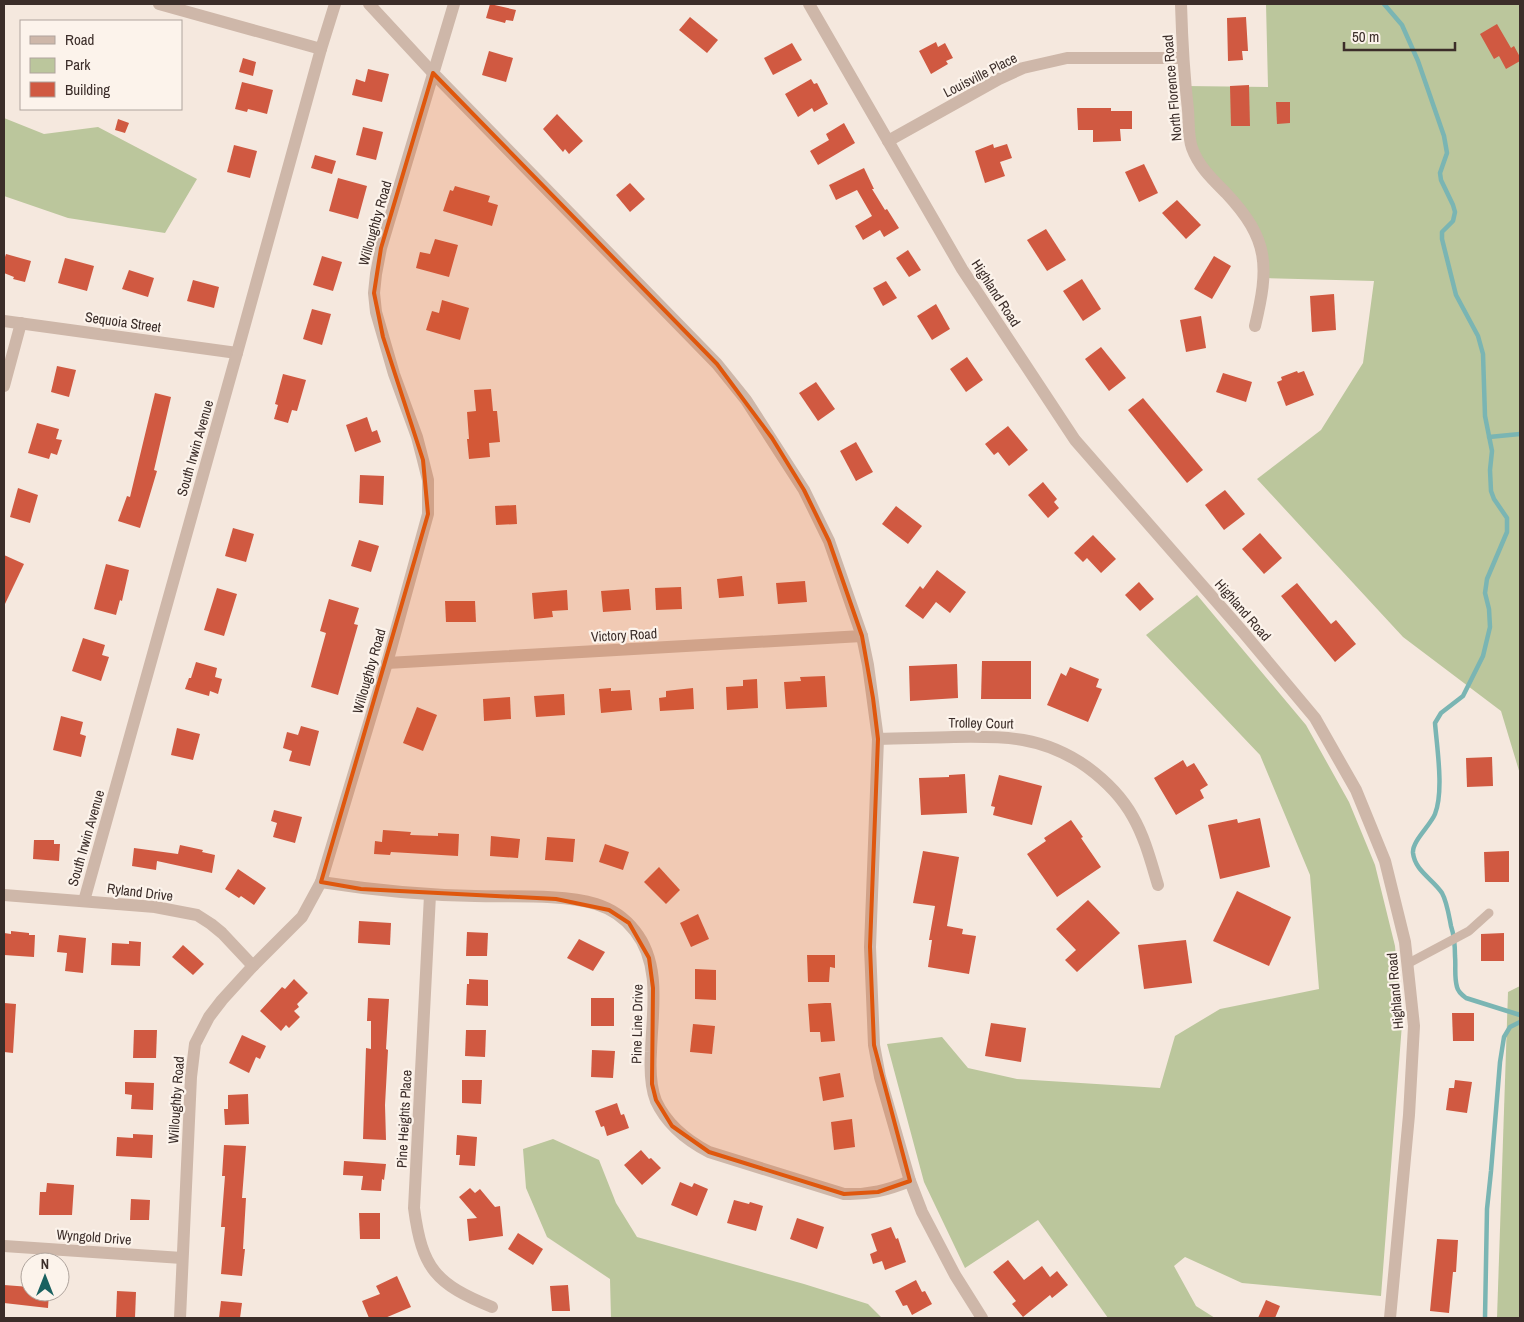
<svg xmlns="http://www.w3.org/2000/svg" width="1524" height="1322" font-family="'Archivo Narrow',sans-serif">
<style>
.green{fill:#bbc69c}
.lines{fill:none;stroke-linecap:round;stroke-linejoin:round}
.stream{stroke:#7ab5b3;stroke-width:4.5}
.building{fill:#d05941}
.service{stroke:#ceb7a9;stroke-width:9}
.minor{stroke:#ceb7a9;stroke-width:12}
.tertiary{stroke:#ceb7a9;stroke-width:12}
.marked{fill:#df570d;fill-opacity:0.2;stroke:#df570d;stroke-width:4;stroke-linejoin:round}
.labels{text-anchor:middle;stroke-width:4.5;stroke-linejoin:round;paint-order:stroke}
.street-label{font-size:14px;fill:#3b2d29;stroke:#fcf3eb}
</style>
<rect width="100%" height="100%" fill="#f5e8de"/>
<g class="green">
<path d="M1266,4H1520V774L1501,711L1403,637L1257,479L1321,430L1363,363L1374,281L1264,278L1261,245L1198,163L1185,86L1268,87Z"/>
<path d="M4,118L44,134L98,127L197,179L165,233L68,218L4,196Z"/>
<path d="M1197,595L1306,725L1349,802L1375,865L1395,946L1402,1024L1381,1296L1242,1283L1185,1257L1174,1266L1196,1306L1215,1318H1108L1038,1220L965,1268L924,1182L887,1044L942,1037L968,1068L1017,1079L1160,1088L1175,1036L1220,1009L1319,989L1310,875L1260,755L1146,635Z"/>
<path d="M1520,986V1318H1497L1508,992Z"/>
<path d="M553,1139L599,1160L616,1203L637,1237L804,1284L868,1304L882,1318H611L610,1279L547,1237L526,1188L523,1149Z"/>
</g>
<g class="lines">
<g class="stream">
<path d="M1384,4L1402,25L1418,61L1444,136L1447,153L1440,173L1441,180L1453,205L1455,212L1453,221L1442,232V239L1456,295L1478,336L1483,354L1485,416L1492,451L1490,470L1491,491L1494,499L1507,518V532L1487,579L1485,593L1489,609L1490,627L1483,656L1463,696L1441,713L1435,723C1437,748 1444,791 1435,814C1430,826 1412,841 1413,853C1415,871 1433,879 1442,893C1447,902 1449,916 1451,926C1454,935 1455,946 1455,956C1456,966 1454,977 1457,987C1458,992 1462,995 1466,998L1520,1015"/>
<path d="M1489,437L1520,434"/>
<path d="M1485,1318L1487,1209L1491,1171L1500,1062L1504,1037L1510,1027L1520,1022"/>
</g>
</g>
<g class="building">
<path d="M490,4L516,10L513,21L506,20L505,23L486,18Z"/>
<path d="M690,17L718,40L707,53L679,30Z"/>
<path d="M1246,17L1248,51H1242L1243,60L1228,61L1227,18Z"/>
<path d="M1497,24L1511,48L1514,46L1520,57V61L1506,69L1499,56L1494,59L1480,34Z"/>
<path d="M936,42L938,47L945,43L953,58L946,61L948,64L931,74L919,51Z"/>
<path d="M792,43L802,60L773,75L764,58Z"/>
<path d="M489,51L513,58L506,82L482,75Z"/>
<path d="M243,58L256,62L253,76L239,72Z"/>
<path d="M368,69L389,74L382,102L352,95L356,79L365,82Z"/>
<path d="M811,79L814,84L817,83L828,104L814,112L812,108L798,117L785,94Z"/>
<path d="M242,82L273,90L267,114L248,109L247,112L235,109Z"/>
<path d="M1249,85L1250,126H1231L1230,86Z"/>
<path d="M1276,102H1290V123L1277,124Z"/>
<path d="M1077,108H1111V111H1132V129H1120L1121,141L1093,142V130H1078Z"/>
<path d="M557,114L583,141L569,154L565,149L563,152L543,129Z"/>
<path d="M118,119L129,123L125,133L115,130Z"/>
<path d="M844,123L855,143L818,165L810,151L829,140L826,134Z"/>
<path d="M363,127L383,132L376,160L356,155Z"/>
<path d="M993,144L994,148L1007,144L1012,158L1000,162L1005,176L985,183L975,151Z"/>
<path d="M234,145L257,151L250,178L227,172Z"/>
<path d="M315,155L336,161L332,174L311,168Z"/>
<path d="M1144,164L1158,193L1139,202L1125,172Z"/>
<path d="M864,168L874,189H872L885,210L887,209L899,228L884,237L880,230L863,240L855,226L872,216L857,190L836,200L829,185Z"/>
<path d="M338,178L367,186L358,219L329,211Z"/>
<path d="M630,183L645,199L630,212L616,195Z"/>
<path d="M455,186L490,196L488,202L498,205L492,226L443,211L450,190L453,191Z"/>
<path d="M1177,200L1201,225L1186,239L1162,213Z"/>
<path d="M1046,229L1066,260L1047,271L1027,240Z"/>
<path d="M435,239L458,245L449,277L416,268L420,252L430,254Z"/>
<path d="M908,250L921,270L909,277L896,258Z"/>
<path d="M6,254L31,261L25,282L13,279L14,277L4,273V260Z"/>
<path d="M322,256L342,262L333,291L313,285Z"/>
<path d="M1214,256L1231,266L1212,299L1194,289Z"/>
<path d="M65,258L94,266L87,291L58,283Z"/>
<path d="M129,270L154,278L148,297L122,289Z"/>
<path d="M1082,279L1101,309L1083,321L1063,291Z"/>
<path d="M193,280L219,287L214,308L187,301Z"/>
<path d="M886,281L897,298L883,306L873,288Z"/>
<path d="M1334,294L1336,330L1312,332L1310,296Z"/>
<path d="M442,300L469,308L460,340L426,330L432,311L439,313Z"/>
<path d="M936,304L950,329L932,340L917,316Z"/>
<path d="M312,309L331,314L322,345L303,339Z"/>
<path d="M1201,316L1206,348L1186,352L1180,320Z"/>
<path d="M1101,347L1126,378L1109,391L1085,359Z"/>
<path d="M967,357L983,380L966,392L950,369Z"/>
<path d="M57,366L76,370L69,397L51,392Z"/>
<path d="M1297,371L1298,373L1304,371L1314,395L1286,406L1277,382L1282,380L1281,377Z"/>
<path d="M1223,373L1252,382L1246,402L1216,392Z"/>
<path d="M283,374L306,380L297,411L292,410L288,423L274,419L278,405L275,404Z"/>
<path d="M816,382L835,409L818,421L799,393Z"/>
<path d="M491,389L493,411H497L500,442L489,443L490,457L469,459L467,439H469L467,412L476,411L474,390Z"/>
<path d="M155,393L171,397L154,470L157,471L140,528L118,521L127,496L130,497Z"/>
<path d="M1143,398L1203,470L1187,483L1128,410Z"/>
<path d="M367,417L372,432L377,430L381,442L355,452L346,425Z"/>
<path d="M37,423L59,429L56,439L62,440L57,455L51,453L49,459L28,453Z"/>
<path d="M1008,426L1028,450L1009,466L998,452L994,455L985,444Z"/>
<path d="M856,442L873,472L856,481L840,451Z"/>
<path d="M360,475L384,476L383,505L359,503Z"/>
<path d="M1043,482L1057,499L1054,502L1059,508L1048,518L1028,495Z"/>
<path d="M18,488L38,495L30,523L10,517Z"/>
<path d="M1225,490L1245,514L1224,530L1205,505Z"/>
<path d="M516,505L517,524L496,525L495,506Z"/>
<path d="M896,506L922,526L908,544L882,524Z"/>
<path d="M233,528L254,534L246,562L225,556Z"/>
<path d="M1260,533L1282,558L1264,574L1242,549Z"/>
<path d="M1093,535L1116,559L1101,573L1087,558L1083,562L1074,553Z"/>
<path d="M359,540L379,546L371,572L351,566Z"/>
<path d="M4,555L24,564L4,606Z"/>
<path d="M106,564L129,570L122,601L120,600L116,615L94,609Z"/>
<path d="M937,570L966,592L950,613L936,602L923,619L905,606L920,586L923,589Z"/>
<path d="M742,576L744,596L719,598L717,579Z"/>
<path d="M805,581L807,602L778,604L776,583Z"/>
<path d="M1139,582L1154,599L1140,611L1125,595Z"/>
<path d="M1297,583L1331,624L1336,620L1356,644L1335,662L1281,596Z"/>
<path d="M681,587L682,609L656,610L655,588Z"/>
<path d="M217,588L237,594L224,636L204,630Z"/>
<path d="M629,589L631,610L603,612L601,591Z"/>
<path d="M567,590L568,610L552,611L553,617L534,619L532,593Z"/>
<path d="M329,599L359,608L354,624L358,625L338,695L311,687L326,633L320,631Z"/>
<path d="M445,601H475L476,622H446Z"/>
<path d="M83,638L105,645L102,655L109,657L101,681L72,671Z"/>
<path d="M982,661H1031V699H981Z"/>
<path d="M196,662L217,668L215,677L222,679L218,694L210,691L209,696L185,689L189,678H191Z"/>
<path d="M957,664L958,698L910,701L909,666Z"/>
<path d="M1070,667L1099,679L1096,687L1102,689L1088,722L1047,705L1061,673L1066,676Z"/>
<path d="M825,676L827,707L786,709L784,682L801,681L800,677Z"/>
<path d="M757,679L758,708L727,710L726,687L743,686V680Z"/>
<path d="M611,688V691L630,690L632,710L601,713L599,689Z"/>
<path d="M693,688L694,709L660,711L659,698L666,697V691Z"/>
<path d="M564,694L565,715L536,717L534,696Z"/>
<path d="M510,697L511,719L484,721L483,699Z"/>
<path d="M417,707L437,715L423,751L403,743Z"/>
<path d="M61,716L83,722L80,734L86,736L81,757L53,750Z"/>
<path d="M301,726L319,731L310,766L289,761L292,751L283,748L287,732L298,735Z"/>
<path d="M177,728L200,734L193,760L171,755Z"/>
<path d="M1492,757L1493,786L1467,787L1466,758Z"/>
<path d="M1183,760L1187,767L1194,763L1208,785L1200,790L1204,798L1176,815L1154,778Z"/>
<path d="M965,774L967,813L921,815L919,778L949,777V775Z"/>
<path d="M999,775L1042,786L1032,825L993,815L995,807L991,806Z"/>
<path d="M274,810L302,817L295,843L273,837L277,823L271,821Z"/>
<path d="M1260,818L1270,867L1220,879L1208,825L1237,819L1238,823Z"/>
<path d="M1071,820L1083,837L1081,838L1101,867L1057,897L1027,854L1046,841L1044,838Z"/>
<path d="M383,830L411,832L410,835L438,836V833L459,834L458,856L391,852L390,855L374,854L375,841L382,842Z"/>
<path d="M491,836L520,839L518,858L490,856Z"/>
<path d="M547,837L575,839L573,862L545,860Z"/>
<path d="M34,840H54V844H60L59,861L33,859Z"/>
<path d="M605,844L629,852L623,870L599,862Z"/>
<path d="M180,845L203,850L202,852L215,855L212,873L157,861L156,870L132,866L134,848L178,854Z"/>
<path d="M923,851L959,857L947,926L963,929L962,934L976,936L969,974L928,967L932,940H929L935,906L913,903Z"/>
<path d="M1509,851V882H1485L1484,852Z"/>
<path d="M659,867L680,890L666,904L644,882Z"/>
<path d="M238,869L266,888L254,905L241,896L239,898L225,889Z"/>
<path d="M1237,891L1291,917L1269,966L1213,941Z"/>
<path d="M1088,900L1120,933L1077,972L1065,960L1076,950L1056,929Z"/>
<path d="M698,914L709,939L691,947L680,923Z"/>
<path d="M359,921L391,923L390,945L358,943Z"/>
<path d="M11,931L29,933V935H35L34,957L4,955V933L11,934Z"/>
<path d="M467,932L488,933L487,956H466Z"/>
<path d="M1504,933V961H1481V934Z"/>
<path d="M59,935L86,938L83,973L65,971L67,953L57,952Z"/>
<path d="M579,939L605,952L593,971L567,958Z"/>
<path d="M1186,940L1192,983L1144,989L1138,945Z"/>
<path d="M129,941L141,942L140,966L111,965L112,943L129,944Z"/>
<path d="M183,945L204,964L193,975L172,957Z"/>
<path d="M807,955H835V968L830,967L829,982H808Z"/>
<path d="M695,969L716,970V1000L695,999Z"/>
<path d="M294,979L308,993L297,1004L299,1007L294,1011L300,1017L289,1028L286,1025L281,1031L260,1011L282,987L285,989Z"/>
<path d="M469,979L488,980V1006L466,1005L467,984H469Z"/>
<path d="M368,998L389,999L386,1049L388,1050L385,1105L386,1140L363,1139L366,1048L371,1049V1021H367Z"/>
<rect x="591" y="998" width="23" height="28"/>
<path d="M4,1003L16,1004L13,1053L4,1052Z"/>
<path d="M825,1003H831L835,1041L821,1042L820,1032H810L808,1004Z"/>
<path d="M1452,1013H1474V1041H1453Z"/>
<path d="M991,1023L1026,1028L1021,1062L985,1056Z"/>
<path d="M693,1024L715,1026L712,1054L690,1052Z"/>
<path d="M134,1030H157L156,1058H133Z"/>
<path d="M466,1030H486L485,1057L465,1056Z"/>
<path d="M242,1035L266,1046L260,1059L256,1057L249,1073L229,1063Z"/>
<path d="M592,1050L615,1051L613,1078L591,1077Z"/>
<path d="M840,1073L844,1097L823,1101L819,1077Z"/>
<path d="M462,1080H482L481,1104L462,1103Z"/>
<path d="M1455,1080L1472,1082L1467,1113L1446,1110L1449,1088H1454Z"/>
<path d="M125,1082L154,1083L153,1110L131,1109L132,1095L125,1094Z"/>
<path d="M248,1094L249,1124L225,1125L224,1109H228V1095Z"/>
<path d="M617,1103L621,1115L624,1114L629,1128L607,1136L604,1126L601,1127L595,1111Z"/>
<path d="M852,1119L855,1147L834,1150L831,1122Z"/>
<path d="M133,1134L153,1135L152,1158L116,1156L117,1137L133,1138Z"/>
<path d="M457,1135L477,1137L475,1166L459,1165L460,1155H456Z"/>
<path d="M224,1145L246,1146L242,1198H246L243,1249H245L242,1276L221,1274L225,1227H221L225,1176H222Z"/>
<path d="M641,1150L649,1159L651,1158L661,1168L642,1185L624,1165Z"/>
<path d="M344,1161L386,1164L384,1180L382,1179L381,1191L361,1190L363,1176L343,1175Z"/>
<path d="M680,1182L692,1187L694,1183L708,1189L697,1216L671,1205Z"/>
<path d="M47,1183L74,1185L72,1215H39L40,1192H46Z"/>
<path d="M470,1188L475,1193L480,1189L495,1207L500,1206L503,1236L469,1241L467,1219L477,1218L459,1197Z"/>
<path d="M131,1199L150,1200L149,1220H130Z"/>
<path d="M734,1200L749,1204L750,1202L763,1206L756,1231L727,1223Z"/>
<path d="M359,1213H380V1239H360Z"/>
<path d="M797,1218L824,1227L817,1249L790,1239Z"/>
<path d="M891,1227L896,1239L898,1238L906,1262L885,1270L882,1261L873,1264L870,1254L877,1251L871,1234Z"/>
<path d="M518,1233L543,1249L533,1265L508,1249Z"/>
<path d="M1437,1239L1458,1240L1456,1272H1453L1449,1313L1430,1311Z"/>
<path d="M1008,1260L1024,1280L1042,1266L1050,1277L1057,1271L1068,1285L1052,1298L1050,1295L1023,1317L1012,1304L1016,1301L993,1272Z"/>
<path d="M397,1276L411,1307L385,1318H369L362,1301L380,1294L376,1286Z"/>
<path d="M916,1280L922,1292L925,1291L932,1304L912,1315L907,1305L903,1306L895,1291Z"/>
<path d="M4,1285L30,1287V1292H49L48,1308L4,1303Z"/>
<path d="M568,1285L570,1311H552L550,1286Z"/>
<path d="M117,1291L136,1292L135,1318L116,1317Z"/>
<path d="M1266,1300L1280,1306L1275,1318H1258Z"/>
<path d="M221,1301L242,1303L240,1318H219Z"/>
</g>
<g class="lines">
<path class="service" d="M1407,964L1469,931L1489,913"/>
<g class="minor">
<path d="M159,4L321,49"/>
<path d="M369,4L433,73L717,364L746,400L804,490L829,541L862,636L868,665L878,739L870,947L874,1045L880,1077L910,1181L922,1212L955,1275L982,1318"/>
<path d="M1181,4C1182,39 1184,75 1188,110C1189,122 1188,137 1192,148C1199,167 1212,179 1226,193C1270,240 1269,267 1255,326"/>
<path d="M888,141L999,79L1023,68L1067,58H1183"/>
<path d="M4,321L237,353"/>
<path d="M4,386L21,323"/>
<path d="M387,663L862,636"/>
<path d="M878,739C903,738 928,738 954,737C1005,736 1043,736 1087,767C1106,781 1122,797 1133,817C1145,838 1151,862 1158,885"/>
<path d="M321,882C372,890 423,895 475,896C510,897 563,894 596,904C612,909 625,918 635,931C662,965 652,1013 651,1052C650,1068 650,1086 656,1101C667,1125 686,1140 709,1152L844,1194C869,1195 888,1190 910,1181"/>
<path d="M4,895L155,907L197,915L211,924L222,933L253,966"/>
<path d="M430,895L414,1208C422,1269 436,1284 492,1307"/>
<path d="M84,901L237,353L321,49L335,4"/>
<path d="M4,1246L182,1258"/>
<path d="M180,1318L191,1077L195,1044L209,1017L222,1000L253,966L302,917L321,882L387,663L428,514V480L423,460L417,437L394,374L376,312L374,293L376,274L381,248L454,4"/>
</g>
<path class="tertiary" d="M809,4L962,269L1075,440L1243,632L1315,718L1356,790L1385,861L1405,942L1414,1026L1409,1115L1390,1318"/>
</g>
<path class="marked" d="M433,73L717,364L772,438L804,490L829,541L862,636L873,698L878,739L870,947L874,1045L910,1181L878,1192L844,1194L709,1152L672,1126L656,1100L652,1084L653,988L649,958L629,923L609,910L556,899L361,889L321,882L428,514L423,460L383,337L374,293L381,248Z"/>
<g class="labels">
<g class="street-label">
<text transform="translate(980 75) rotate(-27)" y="5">Louisville Place</text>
<text transform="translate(1172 88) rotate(-95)" y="5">North Florence Road</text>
<text transform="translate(375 223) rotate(-74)" y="5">Willoughby Road</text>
<text transform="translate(996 293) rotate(57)" y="5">Highland Road</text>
<text transform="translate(123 322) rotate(8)" y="5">Sequoia Street</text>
<text transform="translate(195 448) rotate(-74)" y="5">South Irwin Avenue</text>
<text transform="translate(1243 610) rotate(49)" y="5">Highland Road</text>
<text transform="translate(624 635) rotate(-3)" y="5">Victory Road</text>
<text transform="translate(369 671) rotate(-74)" y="5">Willoughby Road</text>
<text transform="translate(981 723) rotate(1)" y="5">Trolley Court</text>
<text transform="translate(86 838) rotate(-74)" y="5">South Irwin Avenue</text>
<text transform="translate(140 892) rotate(7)" y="5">Ryland Drive</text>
<text transform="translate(1395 991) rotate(-95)" y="5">Highland Road</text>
<text transform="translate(637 1024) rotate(-89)" y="5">Pine Line Drive</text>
<text transform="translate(176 1100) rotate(-86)" y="5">Willoughby Road</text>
<text transform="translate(404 1119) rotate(-87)" y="5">Pine Heights Place</text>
<text transform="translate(94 1237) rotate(4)" y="5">Wyngold Drive</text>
</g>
</g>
<rect width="1524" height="1322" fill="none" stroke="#3b2d29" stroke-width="10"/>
<rect x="20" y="20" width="162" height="90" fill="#fcf3eb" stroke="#afa49d"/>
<rect x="30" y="36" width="25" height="8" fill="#ceb7a9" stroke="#afa49d"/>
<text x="65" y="45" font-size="15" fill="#3b2d29">Road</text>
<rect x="30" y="58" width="25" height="15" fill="#bbc69c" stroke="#afa49d"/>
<text x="65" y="70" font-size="15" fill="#3b2d29">Park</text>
<rect x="30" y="82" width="25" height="15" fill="#d05941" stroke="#afa49d"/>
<text x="65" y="95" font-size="15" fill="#3b2d29">Building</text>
<g transform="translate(45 1277)"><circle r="24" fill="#fcf3eb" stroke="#afa49d"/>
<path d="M0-4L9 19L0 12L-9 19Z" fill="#1a6160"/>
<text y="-8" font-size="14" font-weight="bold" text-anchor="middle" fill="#3b2d29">N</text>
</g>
<path d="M1344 42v8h111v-8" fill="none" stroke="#3b2d29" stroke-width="2.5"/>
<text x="1352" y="42" font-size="15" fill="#3b2d29" stroke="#fcf3eb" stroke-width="4" paint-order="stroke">50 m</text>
</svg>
